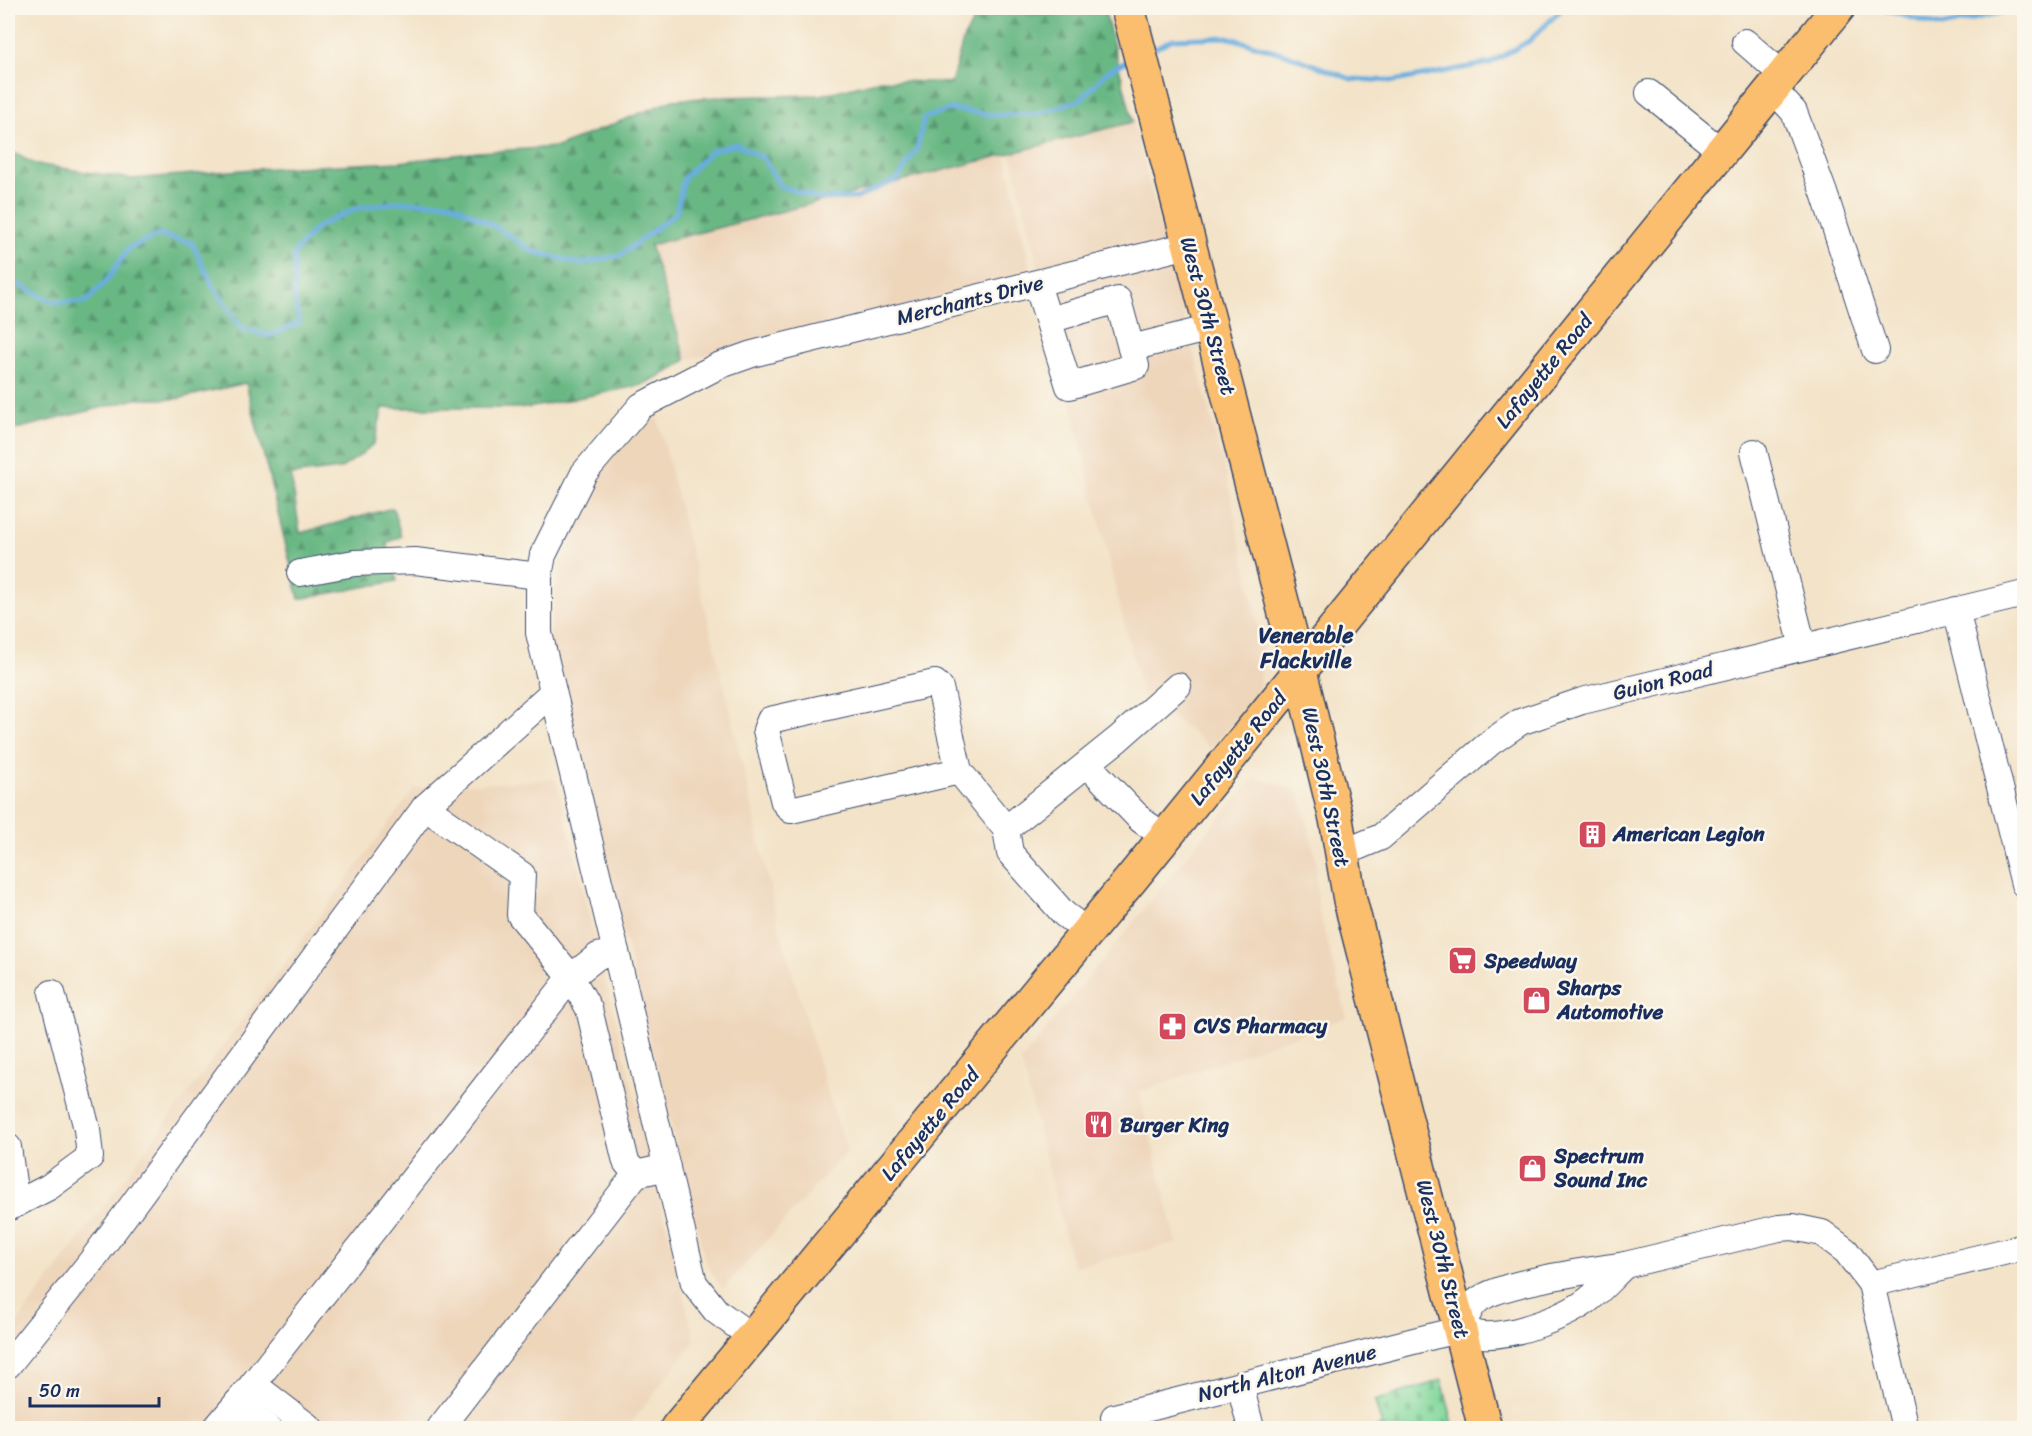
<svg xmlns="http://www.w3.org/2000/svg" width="2032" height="1436" font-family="Sriracha,sans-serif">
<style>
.built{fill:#eed6bb}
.forest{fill:url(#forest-firs);stroke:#427471;stroke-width:1.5}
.cemetery{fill:url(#cemetery-stones);stroke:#4e847d;stroke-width:1.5}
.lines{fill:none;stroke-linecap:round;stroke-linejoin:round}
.stream{stroke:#69addf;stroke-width:5}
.minor-casing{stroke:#3b4a6e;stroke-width:28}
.major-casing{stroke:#3b4a6e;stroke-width:36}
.minor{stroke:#fff;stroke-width:26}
.major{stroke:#fbbe6e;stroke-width:33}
.labels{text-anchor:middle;stroke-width:5;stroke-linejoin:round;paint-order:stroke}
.street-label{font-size:21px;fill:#1b2f5e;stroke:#fbf7ec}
.poi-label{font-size:21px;font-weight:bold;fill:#1b2f5e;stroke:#fbf7ec;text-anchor:start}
.neighbourhood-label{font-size:22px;font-weight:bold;fill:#1b2f5e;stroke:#fbf7ec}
</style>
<defs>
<pattern id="forest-firs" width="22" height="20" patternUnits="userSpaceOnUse" patternTransform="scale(1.5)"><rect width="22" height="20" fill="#69b884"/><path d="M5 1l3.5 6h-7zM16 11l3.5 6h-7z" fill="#56966f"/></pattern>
<pattern id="cemetery-stones" width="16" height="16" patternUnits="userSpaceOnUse" patternTransform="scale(1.5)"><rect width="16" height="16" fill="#82d89c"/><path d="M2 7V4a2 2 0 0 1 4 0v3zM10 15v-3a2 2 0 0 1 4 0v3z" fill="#70ba89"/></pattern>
</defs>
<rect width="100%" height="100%" fill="#fbf7ec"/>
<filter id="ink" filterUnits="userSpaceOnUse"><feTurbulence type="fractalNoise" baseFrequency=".0167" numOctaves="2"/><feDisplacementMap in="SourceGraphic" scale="12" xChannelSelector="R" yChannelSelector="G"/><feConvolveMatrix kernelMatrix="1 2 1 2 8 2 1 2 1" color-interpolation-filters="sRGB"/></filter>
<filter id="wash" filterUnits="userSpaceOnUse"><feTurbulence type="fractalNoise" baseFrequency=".008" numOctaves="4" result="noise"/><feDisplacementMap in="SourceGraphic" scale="24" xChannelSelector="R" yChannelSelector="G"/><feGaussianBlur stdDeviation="1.35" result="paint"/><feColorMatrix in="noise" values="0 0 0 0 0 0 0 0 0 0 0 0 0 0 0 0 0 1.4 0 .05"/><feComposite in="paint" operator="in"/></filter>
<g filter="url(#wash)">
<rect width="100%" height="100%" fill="#f3e3c8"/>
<g class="built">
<path d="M1133,122L1228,482L1262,646L1259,690L1211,749L1195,734L1143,695L1120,607L1011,153Z"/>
<path d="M1005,155L1032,275L686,360L649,245Z"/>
<path d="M657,416L728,700L779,928L832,1107L847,1151L723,1289L707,1267L550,639L560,549L598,465Z"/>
<path d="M1255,778L1299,791L1316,858L1318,907L1347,1017L1139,1092L1177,1243L1073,1267L1021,1061L1208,830Z"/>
<path d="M556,779L695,1341L627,1428H8V1335L415,788Z"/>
</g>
<path class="forest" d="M995,8H1006L1028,14L1105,12L1133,122L650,245L686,360L670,371L642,385L528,408H383L374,443L361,455L340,469L291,475L300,533L393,508L401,536L387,543L397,581L299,599L246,383L176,399H136L8,431V150L35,164L132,179L254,169L400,162L478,152L557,147L673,100L719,97L821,95L880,80L951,83L964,37L978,14Z"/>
<path class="cemetery" d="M1442,1380L1454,1428H1375L1382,1426L1375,1401Z"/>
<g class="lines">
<g class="stream">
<path d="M1882,8L1888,11L1941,26L2000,13L2010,8"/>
<path d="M1149,51L1173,39L1227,37L1288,55L1351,79L1395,81L1490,63L1529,41L1563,8"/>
<path d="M8,279L53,302H86L108,279L129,248L159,235L192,243L213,286L241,328L269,336L299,323L295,302L294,253L317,227L357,208L399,202L451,203L496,227L532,251L580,264L621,255L676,213L684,178L711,151L736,144L763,158L780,186L820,199L857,198L898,179L917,149L924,118L951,109L994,115L1038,114L1081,99L1109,70L1130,60"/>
</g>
</g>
</g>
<g filter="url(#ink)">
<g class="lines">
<defs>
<g id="minor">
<path d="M1745,42L1783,75"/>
<path d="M1772,88L1794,112L1824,193L1875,350"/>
<path d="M1649,93L1721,151"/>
<path d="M1037,284L1069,386L1136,366L1131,348"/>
<path d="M1049,320L1118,300L1131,348L1211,328"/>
<path d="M1754,452L1803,647"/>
<path d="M300,573L354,563L415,561L539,576"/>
<path d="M1956,610L2024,884"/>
<path d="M1087,764L1141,820L1165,837"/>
<path d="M959,771L791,810L784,802L766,730L770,720L935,683L940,688L959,771L1006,829"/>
<path d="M425,807L553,692"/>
<path d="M1343,853L1381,837L1491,742L1520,722L1582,701L2024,594"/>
<path d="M1088,932L1064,914L1010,853L1006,829L1118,739L1178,686"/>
<path d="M616,952L539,633V576L543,555L584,473L641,406L718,366L752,354L1189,245"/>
<path d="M8,1147L16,1204"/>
<path d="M667,1167L636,1174L626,1162L589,1009L571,977L598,956L616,952L694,1283L716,1311L752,1337"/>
<path d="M8,1208L49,1187L90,1157L87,1129L52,993"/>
<path d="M1625,1265L1779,1228L1793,1227L1822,1233L1846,1251L1871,1284L1905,1428"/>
<path d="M1871,1284L2024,1247"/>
<path d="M8,1365L90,1263L425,807L522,875L520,915L571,977L253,1384L216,1428"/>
<path d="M253,1384L310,1428"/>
<path d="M1240,1385L1251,1428"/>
<path d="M237,1403L268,1428"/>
<path d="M1114,1417L1461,1329C1468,1331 1476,1334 1483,1335C1511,1337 1566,1317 1588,1300C1601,1290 1613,1276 1625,1265C1596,1270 1491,1283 1474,1304C1468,1311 1465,1321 1461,1329"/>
<path d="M440,1428L636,1174"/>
</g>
<g id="major">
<path d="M1128,8L1300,671L1336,819L1350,900L1485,1428"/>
<path d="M677,1428L1132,878L1838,8"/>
</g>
</defs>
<use href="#minor" class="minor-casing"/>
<use href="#major" class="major-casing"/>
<use href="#minor" class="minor"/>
<use href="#major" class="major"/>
</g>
</g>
<defs>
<symbol id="building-square" viewBox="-11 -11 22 22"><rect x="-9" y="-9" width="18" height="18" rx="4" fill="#d1495b" stroke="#fbf7ec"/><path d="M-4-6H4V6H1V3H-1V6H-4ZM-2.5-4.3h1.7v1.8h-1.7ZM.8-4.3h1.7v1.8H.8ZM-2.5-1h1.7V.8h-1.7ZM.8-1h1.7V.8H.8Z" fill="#fff"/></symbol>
<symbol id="supermarket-square" viewBox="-11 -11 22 22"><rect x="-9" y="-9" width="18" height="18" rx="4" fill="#d1495b" stroke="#fbf7ec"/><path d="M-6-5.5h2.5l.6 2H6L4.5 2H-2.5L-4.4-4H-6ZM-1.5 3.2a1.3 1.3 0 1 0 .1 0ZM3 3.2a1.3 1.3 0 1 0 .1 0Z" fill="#fff"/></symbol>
<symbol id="shop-square" viewBox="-11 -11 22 22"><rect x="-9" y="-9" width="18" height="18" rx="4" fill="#d1495b" stroke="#fbf7ec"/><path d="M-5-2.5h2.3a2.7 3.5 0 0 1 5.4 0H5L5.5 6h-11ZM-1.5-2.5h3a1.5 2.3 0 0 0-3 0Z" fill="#fff"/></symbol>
<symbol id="pharmacy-square" viewBox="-11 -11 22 22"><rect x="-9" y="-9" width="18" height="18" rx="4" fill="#d1495b" stroke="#fbf7ec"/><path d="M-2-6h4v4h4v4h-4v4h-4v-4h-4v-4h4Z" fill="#fff"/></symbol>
<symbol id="restaurant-square" viewBox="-11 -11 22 22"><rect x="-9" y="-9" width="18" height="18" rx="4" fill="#d1495b" stroke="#fbf7ec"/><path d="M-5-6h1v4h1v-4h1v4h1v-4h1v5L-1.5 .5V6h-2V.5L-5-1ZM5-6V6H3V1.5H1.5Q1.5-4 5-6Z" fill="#fff"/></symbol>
</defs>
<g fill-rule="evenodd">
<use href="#building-square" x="1576" y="818" width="33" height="33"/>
<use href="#supermarket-square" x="1446" y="944" width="33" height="33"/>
<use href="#shop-square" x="1520" y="984" width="33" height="33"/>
<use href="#pharmacy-square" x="1156" y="1010" width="33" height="33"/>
<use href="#restaurant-square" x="1082" y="1108" width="33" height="33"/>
<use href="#shop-square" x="1516" y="1152" width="33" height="33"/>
</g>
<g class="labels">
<g class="street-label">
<text transform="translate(970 300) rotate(-14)" y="7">Merchants Drive</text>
<text transform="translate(1208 316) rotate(75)" y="7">West 30th Street</text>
<text transform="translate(1544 371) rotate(-51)" y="7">Lafayette Road</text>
<text transform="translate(1663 681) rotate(-14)" y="7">Guion Road</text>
<text transform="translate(1238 748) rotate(-51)" y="7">Lafayette Road</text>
<text transform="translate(1326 787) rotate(78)" y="7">West 30th Street</text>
<text transform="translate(930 1124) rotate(-50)" y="7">Lafayette Road</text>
<text transform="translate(1443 1259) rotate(76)" y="7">West 30th Street</text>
<text transform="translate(1287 1373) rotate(-14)" y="7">North Alton Avenue</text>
</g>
<g class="poi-label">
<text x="1613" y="841">American Legion</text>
<text x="1484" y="968">Speedway</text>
<text x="1557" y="995">Sharps<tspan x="1557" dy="24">Automotive</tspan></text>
<text x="1194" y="1033">CVS Pharmacy</text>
<text x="1120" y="1132">Burger King</text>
<text x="1554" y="1163">Spectrum<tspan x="1554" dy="24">Sound Inc</tspan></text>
</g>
<g class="neighbourhood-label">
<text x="1306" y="643">Venerable<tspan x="1306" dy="25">Flackville</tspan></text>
</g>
</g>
<rect width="2032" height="1436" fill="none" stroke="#fbf7ec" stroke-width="30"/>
<path d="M30 1397v9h129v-9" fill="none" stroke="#1b2f5e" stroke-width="3"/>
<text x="39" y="1397" font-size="18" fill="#1b2f5e" stroke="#fbf7ec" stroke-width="4.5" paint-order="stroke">50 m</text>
</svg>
